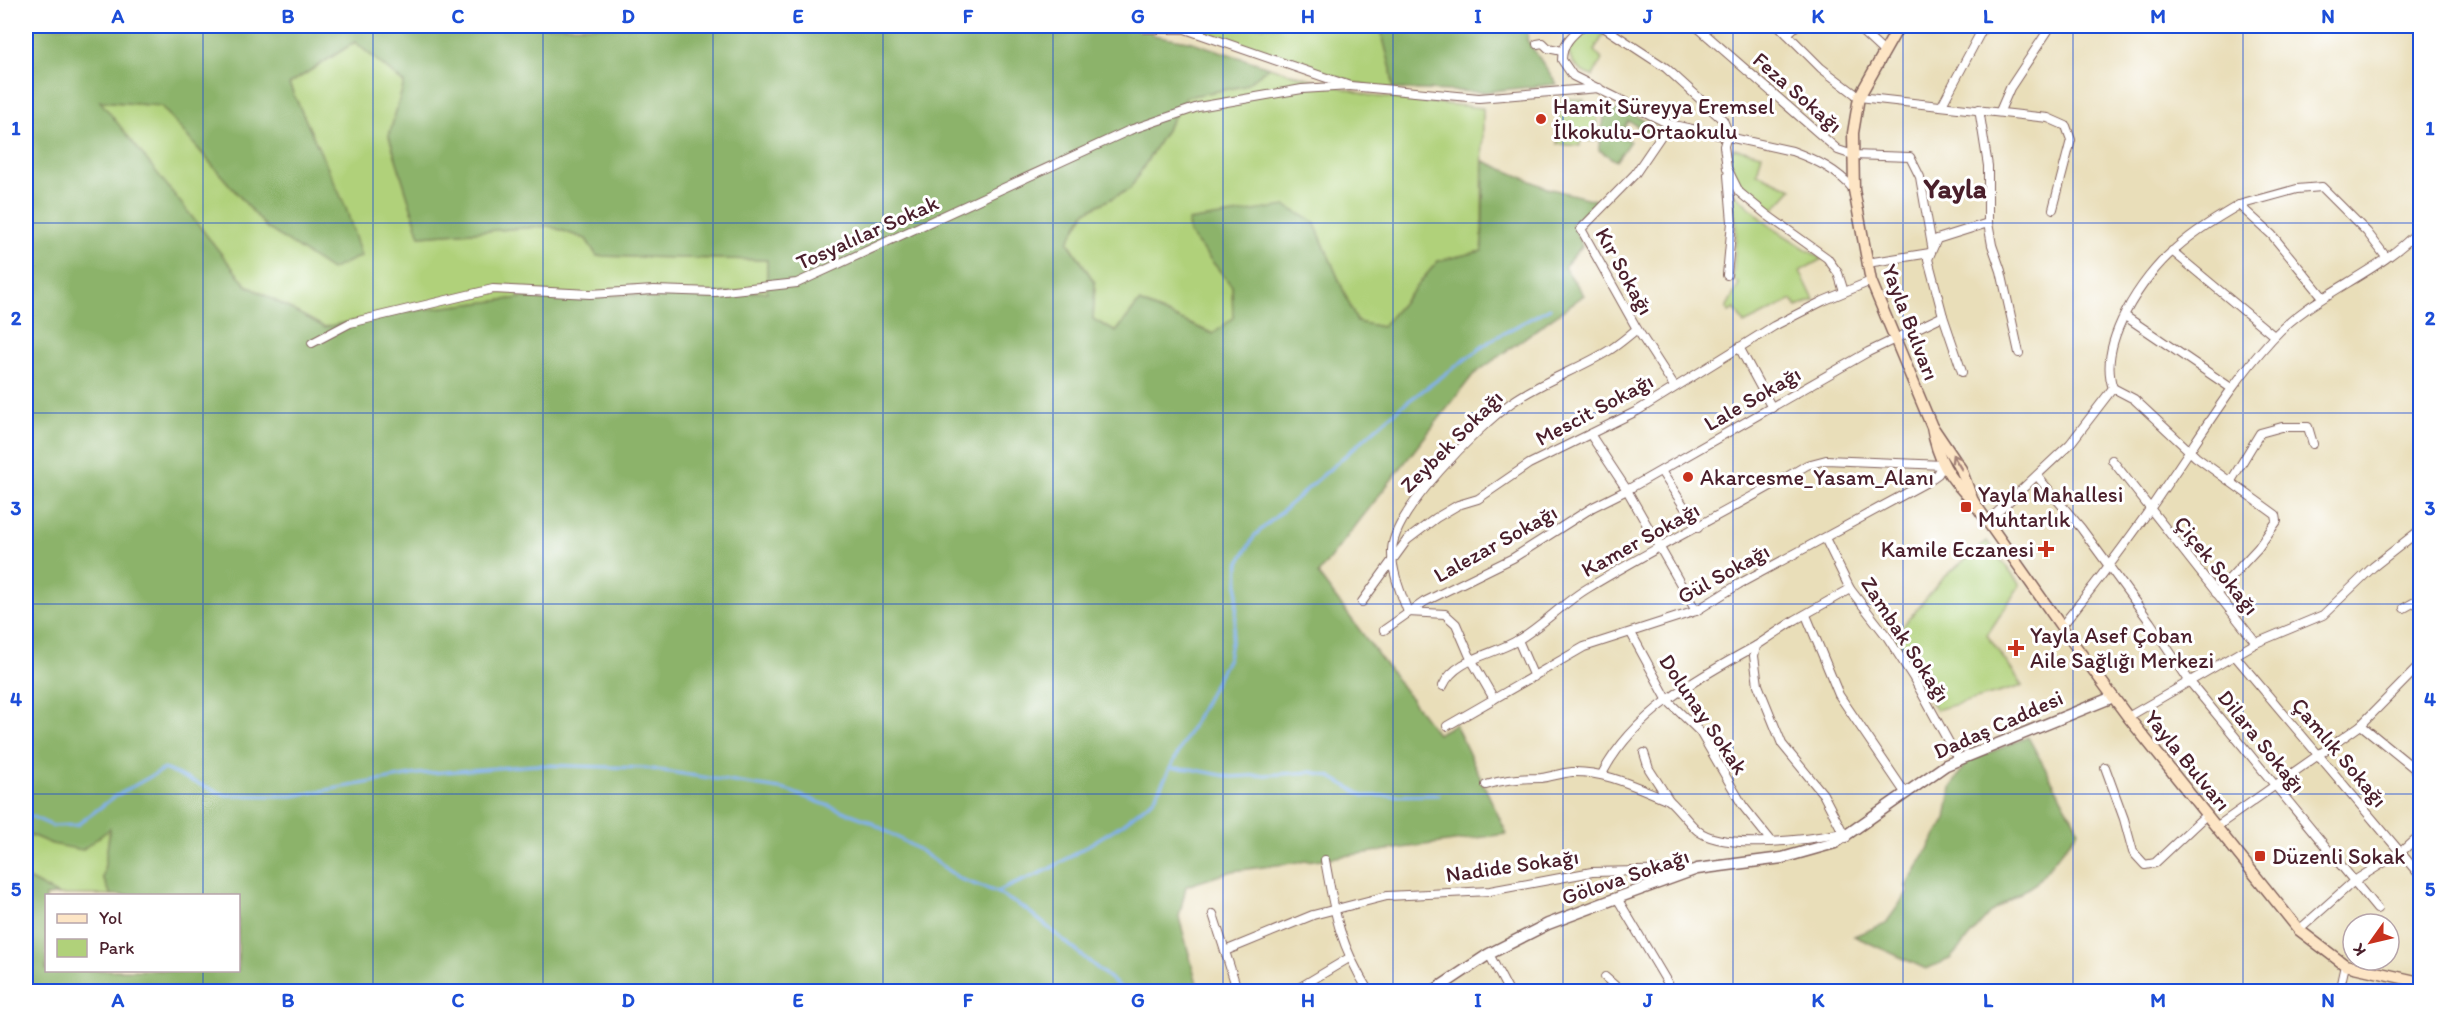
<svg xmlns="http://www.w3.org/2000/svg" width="2446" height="1017" font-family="Itim,sans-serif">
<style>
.green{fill:#b0d17a;stroke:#7d7852;stroke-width:1.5}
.forest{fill:#8cb36a;stroke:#6b694a;stroke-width:1.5;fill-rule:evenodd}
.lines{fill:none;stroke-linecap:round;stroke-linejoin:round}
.stream{stroke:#82b1ed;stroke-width:3}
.minor-casing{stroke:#82625d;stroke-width:10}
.tertiary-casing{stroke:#82625d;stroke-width:13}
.secondary-casing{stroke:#82625d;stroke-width:13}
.minor{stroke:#fff;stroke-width:8}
.tertiary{stroke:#fff;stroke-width:10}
.secondary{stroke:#fde5c5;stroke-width:10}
.oneway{stroke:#a48278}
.grid{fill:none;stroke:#1d4ed8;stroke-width:1.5;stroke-opacity:0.55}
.poi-dot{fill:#c8321e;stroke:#fff;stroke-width:2}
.labels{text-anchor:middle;stroke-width:6;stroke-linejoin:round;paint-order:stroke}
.street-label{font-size:22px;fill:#4a1f2b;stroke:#fff}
.poi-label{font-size:22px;fill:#4a1f2b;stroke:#fff;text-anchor:start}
.district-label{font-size:28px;font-weight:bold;fill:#4a1f2b;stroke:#fff}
.neatline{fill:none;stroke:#1d4ed8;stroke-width:2}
.grid-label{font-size:20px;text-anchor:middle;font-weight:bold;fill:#1d4ed8}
</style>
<rect width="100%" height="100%" fill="#fff"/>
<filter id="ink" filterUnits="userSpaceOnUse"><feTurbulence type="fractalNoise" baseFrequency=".0167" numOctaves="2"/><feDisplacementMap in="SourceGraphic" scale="12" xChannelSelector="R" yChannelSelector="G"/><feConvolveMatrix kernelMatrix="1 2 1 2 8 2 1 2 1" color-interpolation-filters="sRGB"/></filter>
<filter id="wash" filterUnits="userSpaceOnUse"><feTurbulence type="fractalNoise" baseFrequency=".008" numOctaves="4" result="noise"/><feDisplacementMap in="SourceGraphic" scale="24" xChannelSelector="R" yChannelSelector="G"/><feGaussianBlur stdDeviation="1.35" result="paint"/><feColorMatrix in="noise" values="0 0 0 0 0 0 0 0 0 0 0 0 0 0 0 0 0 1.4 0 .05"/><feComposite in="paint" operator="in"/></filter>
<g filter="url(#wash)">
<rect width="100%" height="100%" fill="#e9deb9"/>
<g class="green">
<path d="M1185,26H1380L1391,69L1393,89L1368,87Z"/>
<path d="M1594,28L1604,34L1594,51L1602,59L1593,76C1579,73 1561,56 1573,41C1578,34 1587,31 1594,28Z"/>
<path d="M355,42L404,83L389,136L420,236L549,226L586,239L597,256L767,260V292L520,298L403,312L324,327L246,285L99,101L161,106L267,228L346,208L289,84Z"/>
<path d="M1269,67L1371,96L1483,108L1482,251L1438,261L1382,327L1357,322L1314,222L1189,233L1232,286L1233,318L1214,334L1139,302L1116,332L1093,320L1095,283L1068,241L1085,212L1130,189L1186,97L1244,86Z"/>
<path d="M1562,98L1584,100L1583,114L1598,115L1596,141L1582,140V130L1580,146L1558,144Z"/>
<path d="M1734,148L1762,154L1757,173L1792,189L1770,213L1739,182L1734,175L1729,154Z"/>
<path d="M1734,193L1771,227L1822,259L1800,271L1814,300L1797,307L1792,300L1744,324L1735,309L1729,312L1726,308L1739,284L1733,279L1736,228L1731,196Z"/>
<path d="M1987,541L2020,585L1987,635L2023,686L1936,710L1892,639L1941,580Z"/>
<path d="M110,828L103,878L111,895H58L26,878V833L52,844Z"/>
</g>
<g class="forest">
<path d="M26,26H1152V35L1189,41L1269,67L1244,86L1186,97L1130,189L1085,212L1068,242L1095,283L1093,319L1116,332L1139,302L1213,334L1233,318L1232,286L1189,233L1188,221L1286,206L1314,222L1357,322L1382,327L1438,261L1482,251L1484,161L1547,188L1599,201L1572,223L1582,246L1564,267L1584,295L1473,375L1318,574L1437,734L1455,724L1507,834L1233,871L1186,886L1179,917L1199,991H26V878L58,895L46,896V970H238V896L111,895L103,878L110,829L82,850L52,844L26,833ZM355,42L404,83L389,136L420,236L549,226L586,239L597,256L767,260V292L520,298L403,312L324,327L246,285L100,101L161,106L267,228L331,270L361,256L346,208L289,84Z"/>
<path d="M1380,26H1529L1527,40L1557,84L1483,92L1393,89L1391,69Z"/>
<path d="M1619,110H1626L1656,128L1652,134L1628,121L1620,134L1630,141L1616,161L1599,150V146L1605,112Z"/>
<path d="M2028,737L2079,830L2036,883L1991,912L1950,959L1926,969L1854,936L1886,923L1908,892L1906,886L1946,819L1951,788L1966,762Z"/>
</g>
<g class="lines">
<g class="stream">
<path d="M1172,768L1191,769L1231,777L1312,772L1331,777L1364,796L1439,795"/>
<path d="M26,814L53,826L77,825L114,797L164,769L225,795L293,796L417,774L536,765L645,768L786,790L867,820L921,851L960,879L996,892L1027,910L1126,992"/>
<path d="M996,892L1050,869L1121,825L1154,799L1228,658L1236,616L1239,563L1255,535L1399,408L1493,339L1550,308"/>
</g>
</g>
</g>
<g filter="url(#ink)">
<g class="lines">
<defs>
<g id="minor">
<path d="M1144,26V29H1185L1350,86L1479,98L1599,88"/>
<path d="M1583,26C1571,36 1562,44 1562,60L1573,76L1669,124L1792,151C1816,160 1838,170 1854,190"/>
<path d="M1602,26L1666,68L1723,120L1728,132L1724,146L1727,168L1739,192L1767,215L1827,258L1838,273L1844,292"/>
<path d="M1696,26L1838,150L1853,155L1910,157L1920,177L1932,246"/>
<path d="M1779,26L1821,68L1859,97L2048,118L2066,126L2071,140L2053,209"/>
<path d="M1856,26L1884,52"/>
<path d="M1787,34L1796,26"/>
<path d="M1537,44L1543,43L1548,48L1562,51"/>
<path d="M1942,105L1984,26"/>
<path d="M1979,109L1988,166V223L1992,245L2001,271L2019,353"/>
<path d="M2000,111L2010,88L2051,26"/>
<path d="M1669,124L1635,174L1581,229L1637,329L1674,386"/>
<path d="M2239,205L2297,189L2322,187L2367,232L2386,257"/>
<path d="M2172,251L2274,336"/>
<path d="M1867,263L1930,253"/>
<path d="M1727,275L1732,222L1728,175"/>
<path d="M2125,316L2231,388"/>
<path d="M312,343L350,323L493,289L590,294L654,290L715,292L797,283L1130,130L1198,107L1302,89L1350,86"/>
<path d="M1739,347L1772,408"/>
<path d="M1962,372L1943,316L1928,259L1937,239L1988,223"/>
<path d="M2113,388C2097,344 2142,277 2175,249C2195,231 2217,218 2239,205L2272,235L2323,297"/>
<path d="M1590,434L1627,490L1696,611"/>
<path d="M2112,460L2256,643"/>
<path d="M1661,471L1698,528"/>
<path d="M2037,476L2081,528L2150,622L2190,682L2377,909"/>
<path d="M2231,481L2260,433L2282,427H2308L2313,444"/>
<path d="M1987,522L2070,444L2113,388L2134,399L2196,457L2276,515L2277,521L2258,548L2216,593"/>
<path d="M1825,538L1850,589L1888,638L1913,677L1958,759"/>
<path d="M1362,602L1407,540L1436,518L1458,505L1478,499L1529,464L1637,411L1774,326L1823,301L1871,281"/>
<path d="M2404,608L2420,599"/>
<path d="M1806,615L1839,695L1906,794"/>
<path d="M2061,627C2098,581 2134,534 2167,484C2201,435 2231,384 2271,340C2313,293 2378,275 2420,229"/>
<path d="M1384,630L1424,602L1513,558L1593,507L1627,490L1868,352L1943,316"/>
<path d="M1631,633L1668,701L1700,732L1743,806L1772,842"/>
<path d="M1518,640L1534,677"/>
<path d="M2235,656L2417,872"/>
<path d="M1443,686C1455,658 1494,655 1518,640C1543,625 1563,603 1588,588C1659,545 1735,508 1807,465L1826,460L1943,465L1938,474L1927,482L1739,584L1696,611L1584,647L1447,726"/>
<path d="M1494,699L1471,659L1456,624L1445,614L1408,612C1401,594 1391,570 1392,550C1394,510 1478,427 1511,403C1540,382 1577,370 1608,351C1618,345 1628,336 1637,329"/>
<path d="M2128,717L2256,643L2323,615L2373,567L2420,530"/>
<path d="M2361,725L2420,773"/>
<path d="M2105,767L2124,819L2133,852L2145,865L2155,863L2206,815"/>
<path d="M1602,774C1634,713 1697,678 1756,646"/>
<path d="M1486,785C1505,779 1521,778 1541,778C1551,777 1561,773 1572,772C1606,771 1638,788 1669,800L1649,769L1644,753"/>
<path d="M2420,785L2418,790L2420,794"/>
<path d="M1669,800C1679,809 1687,821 1697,830C1722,852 1812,839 1843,833"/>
<path d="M2216,827L2361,725L2420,665"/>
<path d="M1846,838L1823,794L1782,744L1758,685L1754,656L1756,646L1795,620L1850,589"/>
<path d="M1325,860C1335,915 1339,943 1369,992"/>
<path d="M1617,898L1673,992"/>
<path d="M1213,914L1238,992"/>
<path d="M2299,930L2354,881L2401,852L2420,835"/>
<path d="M1225,951L1313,915L1387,896L1490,891L1592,872L1687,870"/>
<path d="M1489,954L1509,992"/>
<path d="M1605,977L1622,992"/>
<path d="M1292,992L1349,958"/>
<path d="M2339,992L2345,965"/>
</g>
<path id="tertiary" d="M1432,992L1489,954L1548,924L1617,898L1697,869L1782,858L1835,843L1946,765L2113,697"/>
<g id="secondary">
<path d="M1899,26L1859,97L1853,133L1854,190L1871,281L1932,427C1937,458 1949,479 1973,501L2068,636L2128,717L2299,930L2345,965L2420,982"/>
<path d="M1934,429L1961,469L1973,501"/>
</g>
</defs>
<use href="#minor" class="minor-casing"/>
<use href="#tertiary" class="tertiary-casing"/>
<use href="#secondary" class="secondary-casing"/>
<use href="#minor" class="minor"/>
<use href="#tertiary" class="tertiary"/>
<use href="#secondary" class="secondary"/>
</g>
<defs><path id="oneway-shaft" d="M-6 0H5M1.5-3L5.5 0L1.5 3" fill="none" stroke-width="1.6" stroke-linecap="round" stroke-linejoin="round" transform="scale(1.5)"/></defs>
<use class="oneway" href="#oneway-shaft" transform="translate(1957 462) rotate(-121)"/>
</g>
<path class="grid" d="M203,26V896M373,26V992M543,26V992M713,26V992M883,26V992M1053,26V992M1223,26V992M1393,26V992M1563,26V992M1733,26V992M1903,26V992M2073,26V992M2243,26V992M26,223H2420M26,413H2420M26,604H2420M26,794H2420M203,970V992"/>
<g class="poi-dot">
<circle cx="1541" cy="119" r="6"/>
<circle cx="1688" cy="477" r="6"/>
<rect x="1960" y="501" width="12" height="12" rx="3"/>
<path d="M2043 540h6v6h6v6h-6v6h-6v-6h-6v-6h6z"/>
<path d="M2013 639h6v6h6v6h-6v6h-6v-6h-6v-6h6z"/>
<rect x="2254" y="850" width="12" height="12" rx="3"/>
</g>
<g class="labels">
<g class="street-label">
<text transform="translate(1798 92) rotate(41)" y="8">Feza Sokağı</text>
<text transform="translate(867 232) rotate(-24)" y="8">Tosyalılar Sokak</text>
<text transform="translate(1625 271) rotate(61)" y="8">Kır Sokağı</text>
<text transform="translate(1911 322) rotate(69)" y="8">Yayla Bulvarı</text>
<text transform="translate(1752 398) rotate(-30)" y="8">Lale Sokağı</text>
<text transform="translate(1594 409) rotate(-28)" y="8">Mescit Sokağı</text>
<text transform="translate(1451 441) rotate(-45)" y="8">Zeybek Sokağı</text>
<text transform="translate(1640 539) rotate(-29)" y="8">Kamer Sokağı</text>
<text transform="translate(1495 543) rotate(-29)" y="8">Lalezar Sokağı</text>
<text transform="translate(2217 565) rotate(51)" y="8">Çiçek Sokağı</text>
<text transform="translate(1723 573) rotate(-29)" y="8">Gül Sokağı</text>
<text transform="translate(1906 639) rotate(57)" y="8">Zambak Sokağı</text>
<text transform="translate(1704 714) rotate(56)" y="8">Dolunay Sokak</text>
<text transform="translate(1998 724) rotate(-24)" y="8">Dadaş Caddesi</text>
<text transform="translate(2262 741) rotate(51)" y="8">Dilara Sokağı</text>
<text transform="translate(2340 752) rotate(50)" y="8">Çamlık Sokağı</text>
<text transform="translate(2188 760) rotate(51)" y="8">Yayla Bulvarı</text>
<text transform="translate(1512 865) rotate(-8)" y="8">Nadide Sokağı</text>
<text transform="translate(1625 876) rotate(-19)" y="8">Gölova Sokağı</text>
</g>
<g class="poi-label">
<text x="1553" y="114">Hamit Süreyya Eremsel<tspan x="1553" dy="25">İlkokulu-Ortaokulu</tspan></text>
<text x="1700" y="485">Akarcesme_Yasam_Alanı</text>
<text x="1978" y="502">Yayla Mahallesi<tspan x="1978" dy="25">Muhtarlık</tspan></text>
<text x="2034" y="557" text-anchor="end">Kamile Eczanesi</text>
<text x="2030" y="643">Yayla Asef Çoban<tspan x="2030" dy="25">Aile Sağlığı Merkezi</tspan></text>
<text x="2272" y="864">Düzenli Sokak</text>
</g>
<g class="district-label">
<text x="1955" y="198">Yayla</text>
</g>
</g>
<rect width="2446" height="1017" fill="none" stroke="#fff" stroke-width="66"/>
<rect x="45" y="894" width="195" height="78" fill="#ffffff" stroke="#b7a5aa" stroke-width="1.5"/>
<rect x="57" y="914" width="30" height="9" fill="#fde5c5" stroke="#b7a5aa" stroke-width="1.5"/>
<text x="99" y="924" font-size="18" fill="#4a1f2b">Yol</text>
<rect x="57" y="939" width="30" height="18" fill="#b0d17a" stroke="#b7a5aa" stroke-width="1.5"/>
<text x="99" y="954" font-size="18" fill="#4a1f2b">Park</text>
<g transform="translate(2371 942) rotate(236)"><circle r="28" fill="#ffffff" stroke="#b7a5aa" stroke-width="1.5"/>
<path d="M0-4.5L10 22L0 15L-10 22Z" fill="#c8321e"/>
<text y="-9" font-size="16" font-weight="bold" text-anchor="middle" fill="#4a1f2b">K</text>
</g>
<rect x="33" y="33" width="2380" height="951" class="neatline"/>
<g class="grid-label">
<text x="118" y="23">A</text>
<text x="288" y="23">B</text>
<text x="458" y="23">C</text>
<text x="628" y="23">D</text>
<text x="798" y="23">E</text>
<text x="968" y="23">F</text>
<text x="1138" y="23">G</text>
<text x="1308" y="23">H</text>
<text x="1478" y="23">I</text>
<text x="1648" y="23">J</text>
<text x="1818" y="23">K</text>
<text x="1988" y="23">L</text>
<text x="2158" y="23">M</text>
<text x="2328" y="23">N</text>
<text x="16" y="135">1</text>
<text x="2430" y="135">1</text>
<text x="16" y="325">2</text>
<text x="2430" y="325">2</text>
<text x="16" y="515">3</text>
<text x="2430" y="515">3</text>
<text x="16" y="706">4</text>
<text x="2430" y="706">4</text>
<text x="16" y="896">5</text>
<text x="2430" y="896">5</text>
<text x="118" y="1007">A</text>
<text x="288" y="1007">B</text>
<text x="458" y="1007">C</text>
<text x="628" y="1007">D</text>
<text x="798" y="1007">E</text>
<text x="968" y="1007">F</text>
<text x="1138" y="1007">G</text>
<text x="1308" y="1007">H</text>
<text x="1478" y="1007">I</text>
<text x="1648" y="1007">J</text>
<text x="1818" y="1007">K</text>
<text x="1988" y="1007">L</text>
<text x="2158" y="1007">M</text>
<text x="2328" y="1007">N</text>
</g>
</svg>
